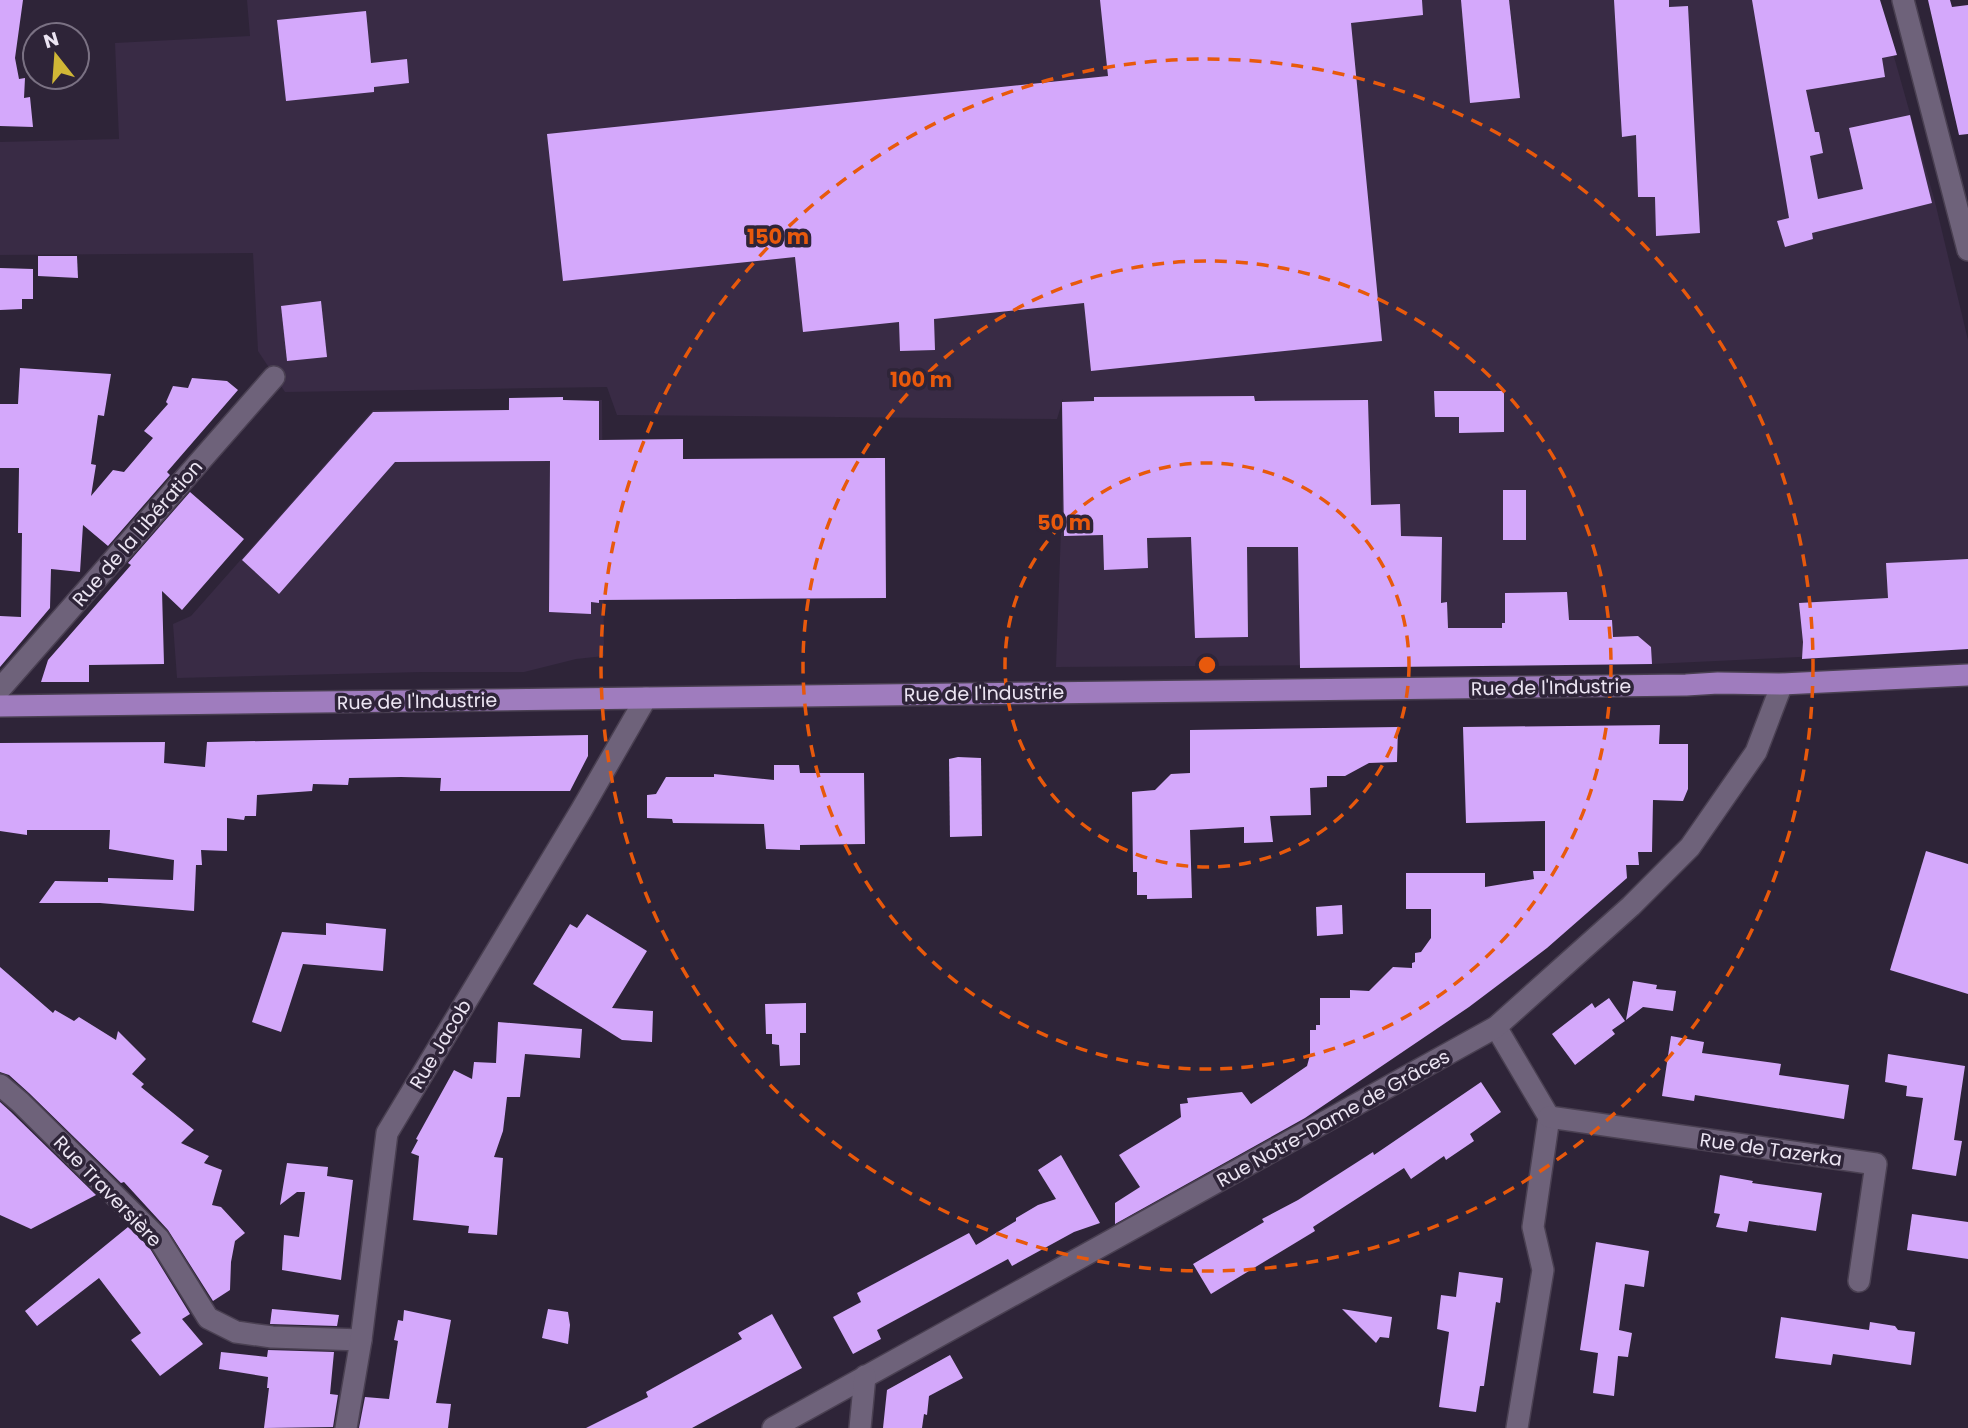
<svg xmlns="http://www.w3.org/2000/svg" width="1968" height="1428" font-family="Poppins,sans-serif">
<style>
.built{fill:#392b45}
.building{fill:#d4a8fb}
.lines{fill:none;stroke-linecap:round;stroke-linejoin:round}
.minor-casing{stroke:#4a4052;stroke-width:24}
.major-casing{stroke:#4a4052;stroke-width:24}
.minor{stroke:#6e627a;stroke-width:21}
.major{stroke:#9f7cbe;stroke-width:21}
.ring{fill:none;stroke:#e8590c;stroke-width:3.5;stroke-dasharray:12 9}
.labels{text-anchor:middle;stroke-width:7;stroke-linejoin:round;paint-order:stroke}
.street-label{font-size:19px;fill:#ece5f3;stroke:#2e2438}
.centre{fill:#e8590c;stroke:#2e2438;stroke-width:3.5}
.ring-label{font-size:21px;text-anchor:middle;font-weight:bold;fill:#e8590c;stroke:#2e2438;stroke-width:7;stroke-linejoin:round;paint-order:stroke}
</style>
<rect width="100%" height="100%" fill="#2e2438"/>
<g class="built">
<path d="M247,0H1878L1935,202L1968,340V649L1652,664L1504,667L1473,664L1056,667L1063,475V399L1057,419L617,415L607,387L285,392L258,351L253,253L0,255V142L119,139L115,43L250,36Z"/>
<path d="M509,400H602L604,656L576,659L524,672H423L177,678L173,624L191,616L373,410H508Z"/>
</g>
<g class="building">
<path d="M0,0H23L15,58L19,79L25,78L24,98L30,97L33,127L0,126Z"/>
<path d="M1100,0H1422L1423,15L1351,23L1382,341L1091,371L1084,303L934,319L935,350L900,351L899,322L803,332L795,257L563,281L547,134L1108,76Z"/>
<path d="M1461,0H1509L1520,98L1470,103Z"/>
<path d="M1614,0H1669V7L1688,6L1700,233L1656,236L1655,197H1638L1636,135L1622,137Z"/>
<path d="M1752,0H1880L1897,55L1882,58L1885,77L1806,90L1815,132H1819L1823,153L1810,156L1818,199L1863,189L1849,128L1910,115L1932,203L1812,233L1813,239L1785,247L1777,221L1789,218Z"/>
<path d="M1928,0H1950L1952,7L1968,5V134L1959,135Z"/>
<path d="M366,11L371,63L407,59L409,83L374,87V92L286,101L277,20Z"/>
<path d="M38,256H77L78,278L38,276Z"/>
<path d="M0,268L33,269V299H22V309L0,310Z"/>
<path d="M321,301L327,357L287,361L281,306Z"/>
<path d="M20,368L111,374L104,416L98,415L91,464L96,465L91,496L113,470L124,472L153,438L144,431L168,404L166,402L173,386L188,388L192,378L227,381L238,390L167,472L170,475L108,546L83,525L80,572L51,569L50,608L0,667V616L21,617L22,533H18L19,468H0V404H18Z"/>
<path d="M1434,391H1504V432L1459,433V417H1435Z"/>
<path d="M1254,396L1255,401L1368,400L1371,505L1400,504L1401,536L1442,537L1441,603L1447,602L1448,628H1502V623H1505V593L1567,592L1569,620H1612L1613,637L1638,636L1651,647L1652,664L1300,668L1298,547H1247L1248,637L1195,638L1191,537L1147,538L1148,568L1104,570L1103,535L1064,536L1062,402L1094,401V397Z"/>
<path d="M563,397V400L599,401V440L683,439V459L885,458L886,598L599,600V603L591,602V614L549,612L550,461L395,462L279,594L242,560L373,412L509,410V398Z"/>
<rect x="1503" y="490" width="23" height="50"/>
<path d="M190,492L244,539L182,610L162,591L164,664L89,665V682H41L48,660L131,565L128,563Z"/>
<path d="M1968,559V649L1802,659L1803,642L1799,603L1888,598L1886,563Z"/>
<path d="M1660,725L1659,744H1688V789L1683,801L1653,800L1652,852H1638L1639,865H1626L1627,878L1547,948L1469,1007L1305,1118L1115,1224V1203L1140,1187L1119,1155L1178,1119L1181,1117L1180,1104L1188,1103L1187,1098L1242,1092L1251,1104L1272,1090L1307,1066L1310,1055V1030H1316V1025H1320V998H1350V990L1369,991L1393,967L1412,968V963L1415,962V953L1421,952L1431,938V909H1406V873H1485V887L1534,879L1533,871H1545V821L1466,823L1463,727Z"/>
<path d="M1398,727L1397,762L1369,763L1345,776H1327V787L1310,788L1311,815L1270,816L1273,842L1244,843V827L1190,830L1192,898L1147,899V895H1137V872H1133L1132,792L1155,790L1171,774L1190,773V730Z"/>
<path d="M588,735V756L570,791H440L441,778L401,777L349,778L348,785L313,784L312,791L257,795L256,816H245L244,820L227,818V851L201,850L202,865H196L194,911L100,903H39L55,881L108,882V878L173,880L174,860L109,849L110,830H27V835L0,831V743L165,742L164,763L205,767L207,742Z"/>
<path d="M958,757L981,758L982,836L950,837L949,759Z"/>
<path d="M774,765H799L800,773H864L865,844L800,845V850L766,849L764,824L673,823L672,819L647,818V795L656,794L666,777H714V774L774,780Z"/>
<path d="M1926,851L1968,864V994L1890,970Z"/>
<path d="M1342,905L1343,934L1317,936L1316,907Z"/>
<path d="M587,914L647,951L612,1008L653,1011L652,1042L622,1040L533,984L570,924L577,928Z"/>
<path d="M326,923L386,929L383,971L303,964L281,1032L252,1022L282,932L326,935Z"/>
<path d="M0,967L53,1013L55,1010L74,1021L79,1017L116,1040L118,1031L146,1059L132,1074L144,1084L141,1087L194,1130L181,1143L209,1156L204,1163L222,1170L212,1205L221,1207L245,1233L235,1241L231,1262L230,1290L213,1301L168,1230L124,1182L121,1183L29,1093L9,1075L0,1072Z"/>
<path d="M1633,981L1657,985L1656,989L1676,991L1673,1011L1643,1007L1626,1020Z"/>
<path d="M1609,998L1625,1021L1612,1030L1615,1034L1575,1065L1552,1034L1592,1003L1595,1008Z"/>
<path d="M806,1003V1033H800V1065L780,1066L779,1045L772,1044V1034H766L765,1004Z"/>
<path d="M498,1022L582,1029L580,1058L525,1054L520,1097H507L503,1131L494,1157L503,1158L497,1235L468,1233L469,1226L413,1220L419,1156L411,1153L418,1140L416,1139L454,1070L472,1079L474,1062L496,1063Z"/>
<path d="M1671,1036L1704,1042L1702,1053L1781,1064L1779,1075L1849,1085L1844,1119L1695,1095L1694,1101L1662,1096Z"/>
<path d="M1888,1054L1965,1066L1954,1140L1962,1141L1956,1176L1912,1169L1923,1098L1906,1096L1907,1086L1885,1082Z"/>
<path d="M1481,1082L1501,1112L1470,1134L1474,1141L1446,1160L1444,1156L1411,1179L1404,1168L1313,1227L1315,1231L1211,1294L1193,1264L1264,1222L1262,1219L1298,1200L1373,1152L1374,1155Z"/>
<path d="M0,1102L11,1112L96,1195L31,1229L0,1215Z"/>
<path d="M1061,1155L1100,1223L1074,1232L1012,1266L1008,1259L877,1330L881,1339L853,1354L833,1317L861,1302L857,1293L969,1233L976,1245L1016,1221V1218L1038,1205L1056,1199L1038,1170Z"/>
<path d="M287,1163L328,1167L327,1176L353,1180L341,1280L282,1270L284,1235L299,1237L305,1192H297L280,1205Z"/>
<path d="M1720,1175L1753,1181L1752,1183L1822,1193L1816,1231L1749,1221L1747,1232L1716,1227L1720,1214L1714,1213Z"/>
<path d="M1912,1214L1968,1222V1259L1907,1250Z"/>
<path d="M128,1227L149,1247L190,1314L182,1319L203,1344L160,1376L131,1340L141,1333L99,1278L37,1326L25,1311Z"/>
<path d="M1596,1242L1649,1251L1644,1287L1625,1284L1619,1330L1632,1333L1628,1357L1618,1356L1614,1396L1593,1393L1598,1353L1580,1350Z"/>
<path d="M1459,1272L1503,1278L1500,1303L1496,1302L1484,1386H1480L1476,1412L1439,1407L1449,1332L1437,1329L1441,1295L1456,1297Z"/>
<path d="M272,1309L339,1315L337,1326L270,1324Z"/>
<path d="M548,1309L568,1312L570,1325L568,1344L542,1338Z"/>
<path d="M1342,1309L1392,1317L1389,1338L1380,1337L1376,1343Z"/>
<path d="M404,1310L451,1320L436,1403L451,1404L448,1428H359L365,1397L389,1399L398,1341L394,1340L398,1320L403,1321Z"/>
<path d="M772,1314L802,1368L692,1428H586L648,1397L646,1392L742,1339L738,1333Z"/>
<path d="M1781,1317L1869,1330L1870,1322L1895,1326L1898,1330L1915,1332L1911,1365L1833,1354L1831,1365L1775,1358Z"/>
<path d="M268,1350L334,1352L330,1394L338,1395L333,1427L264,1428L269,1388H267L268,1377L219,1369L221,1352L267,1357Z"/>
<path d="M950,1355L963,1378L929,1396L927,1415L924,1414L922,1428H883L887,1390Z"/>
</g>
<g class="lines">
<defs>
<g id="minor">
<path d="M1903,0L1968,250"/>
<path d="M0,689L274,377"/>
<path d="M1496,1027L1549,1117L1533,1227L1543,1270L1517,1428"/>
<path d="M0,1085L20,1102L159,1239L208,1318L236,1332L272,1337L361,1340"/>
<path d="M1549,1117L1876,1164L1859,1281"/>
<path d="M346,1428L361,1340L387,1133L582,809L646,698"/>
<path d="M773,1428L1496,1027L1631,906L1690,847L1756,752L1782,684"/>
<path d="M860,1428L865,1376"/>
</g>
<path id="major" d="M0,706L1686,685L1718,683L1782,684L1968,675"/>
</defs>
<use href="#minor" class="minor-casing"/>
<use href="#major" class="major-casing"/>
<use href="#minor" class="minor"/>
<use href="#major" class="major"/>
</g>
<g class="ring">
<circle cx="1207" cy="665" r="202"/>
<circle cx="1207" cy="665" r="404"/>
<circle cx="1207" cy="665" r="606"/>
</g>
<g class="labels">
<g class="street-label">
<text transform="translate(137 533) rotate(-49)" y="7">Rue de la Libération</text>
<text transform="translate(1551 687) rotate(-1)" y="7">Rue de l'Industrie</text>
<text transform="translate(984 693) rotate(-1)" y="7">Rue de l'Industrie</text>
<text transform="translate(417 701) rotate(-1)" y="7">Rue de l'Industrie</text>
<text transform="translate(440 1044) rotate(-59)" y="7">Rue Jacob</text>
<text transform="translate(1333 1118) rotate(-29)" y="7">Rue Notre-Dame de Grâces</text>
<text transform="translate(1771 1149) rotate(8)" y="7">Rue de Tazerka</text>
<text transform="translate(108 1191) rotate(46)" y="7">Rue Traversière</text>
</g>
</g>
<circle cx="1207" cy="665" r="10" class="centre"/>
<g class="ring-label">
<text x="778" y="244">150 m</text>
<text x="921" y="387">100 m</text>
<text x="1064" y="530">50 m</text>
</g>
<g transform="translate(56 56) rotate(343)"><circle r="33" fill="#2e2438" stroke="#7a7183" stroke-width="2"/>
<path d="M0-5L12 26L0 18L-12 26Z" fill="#d0b736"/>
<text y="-10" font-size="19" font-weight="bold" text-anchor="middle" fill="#ece5f3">N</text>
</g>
</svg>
